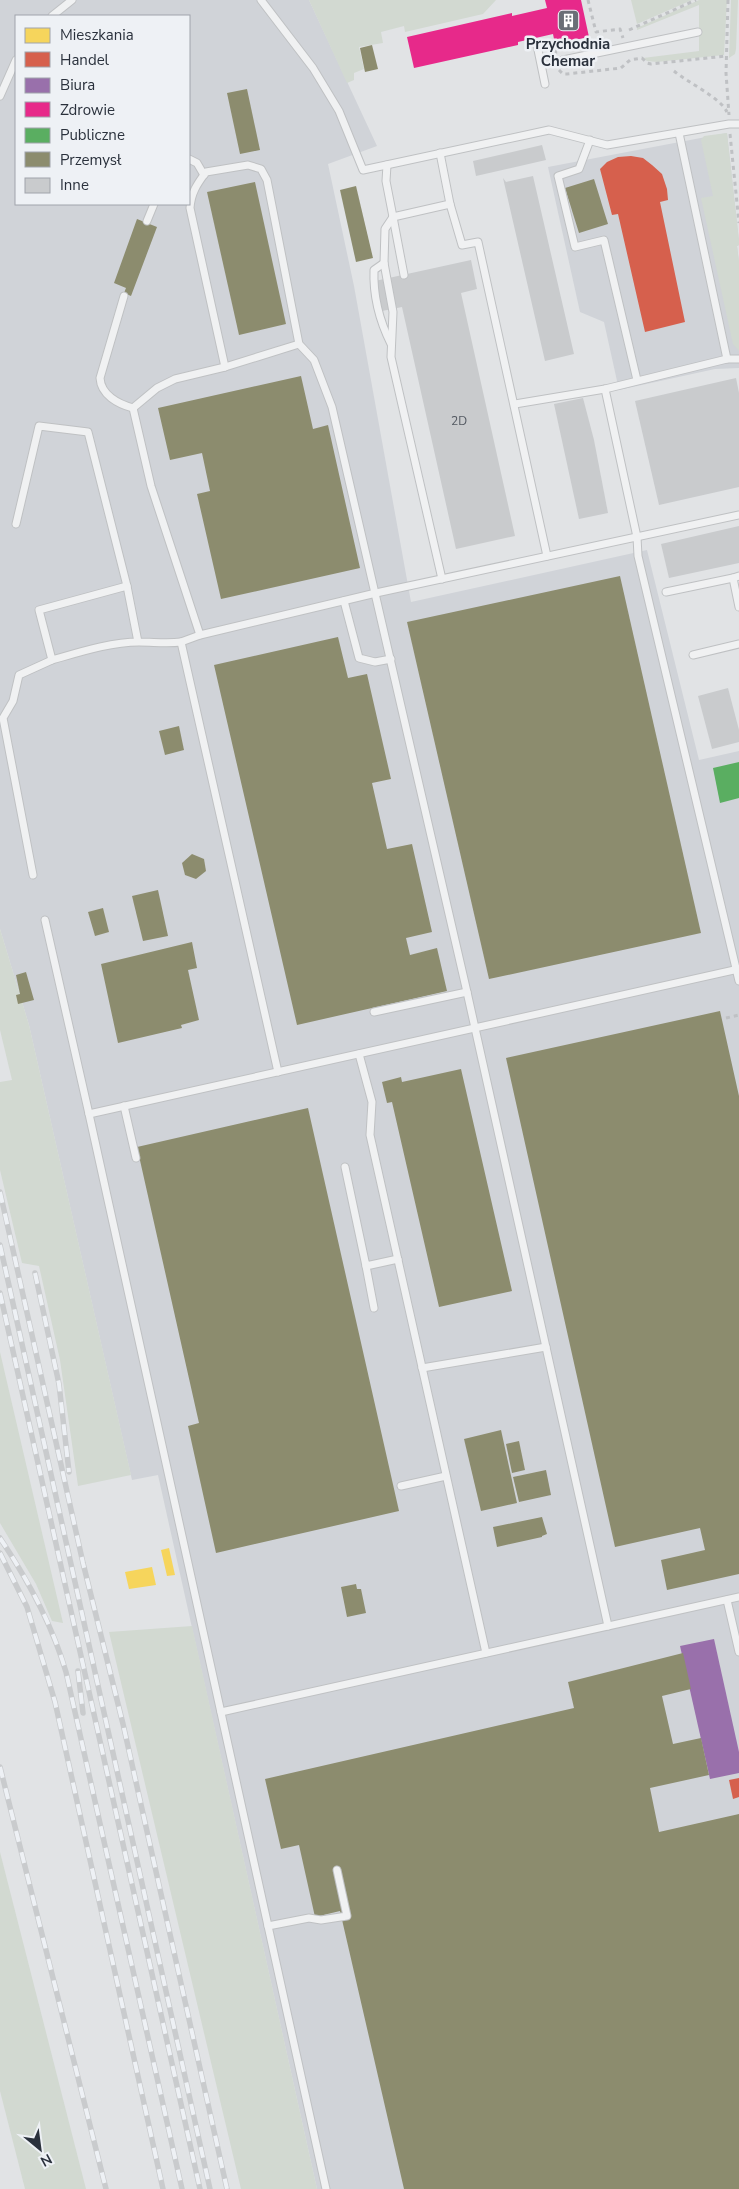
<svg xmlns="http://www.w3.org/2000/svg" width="739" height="2189" font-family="'Nunito Sans',sans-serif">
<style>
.built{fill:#d0d3d8;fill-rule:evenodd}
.green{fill:#d2d9d1}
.homes{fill:#f6d55c}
.shops{fill:#d6604d}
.offices{fill:#9970ab}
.health{fill:#e7298a}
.public{fill:#5aae61}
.industry{fill:#8c8c6e}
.building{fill:#c9cbcd}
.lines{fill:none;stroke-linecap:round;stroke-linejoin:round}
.service-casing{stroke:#bfc1c3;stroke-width:9}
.path{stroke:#bfc1c4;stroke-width:3;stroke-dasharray:4 4;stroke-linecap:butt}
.service{stroke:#f0f1f2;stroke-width:7}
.rail-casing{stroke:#c9cbcd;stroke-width:5.5}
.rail{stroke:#eef1f5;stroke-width:4;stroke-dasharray:11;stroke-linecap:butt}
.labels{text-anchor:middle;stroke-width:5;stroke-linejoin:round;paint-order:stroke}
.number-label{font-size:12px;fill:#525861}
.poi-label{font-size:15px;font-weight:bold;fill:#2a313c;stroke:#eef1f5}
</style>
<rect width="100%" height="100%" fill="#e1e3e5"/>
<g class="built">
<path d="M0,0H309L377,146L328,164L354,286L411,602L647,550L699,760L739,751V2189H317L158,1475L132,1480L29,1025L0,929ZM16,16H189V204H16Z"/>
<path d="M727,133L739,241V245L737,246L739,262V368L715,369L619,390L604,322L580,312L548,167Z"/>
</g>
<g class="green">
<path d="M309,0H496L483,14L405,32L404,26L381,32L383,43L359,47L364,69L354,73V80L347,83L342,72Z"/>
<path d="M631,0H692L637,24Z"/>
<path d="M699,0H727L724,55L657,62L647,61L643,58L699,51V5L637,30V28Z"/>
<path d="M731,0H738L736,49L735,54L729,58Z"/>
<path d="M727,133L739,241V245L737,246L739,262V351L733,344L701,198L713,196L701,140L704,136Z"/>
<path d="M0,929L29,1025L131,1475L78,1486L60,1360L39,1266L22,1263L0,1170V1082L12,1080L0,1030Z"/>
<path d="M0,1352L63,1623L52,1621L36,1584L0,1523Z"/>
<path d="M192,1626L317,2189H241L109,1632Z"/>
<path d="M0,1852L86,2189H25L0,2091Z"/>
</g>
<g class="homes">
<path d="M169,1548L175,1575L167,1576L161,1550Z"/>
<path d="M152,1567L156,1585L129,1589L125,1572Z"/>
</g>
<g class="shops">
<path d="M631,156L643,158L652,165L662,174L667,189L668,200L660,202L685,322L645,332L618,214L612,215L600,169L607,162L618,157Z"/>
<path d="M739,1778V1797L733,1799L729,1780Z"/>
</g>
<path class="offices" d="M714,1639L739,1752V1773L710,1779L680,1646Z"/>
<path class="health" d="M545,0H581L589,37L555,44L553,34L518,42V45L414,68L407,37L512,13V16L547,8Z"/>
<path class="public" d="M739,762V798L720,803L713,768Z"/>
<g class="industry">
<path d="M372,45L378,69L365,72L360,48Z"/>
<path d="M247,89L260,150L240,154L227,93Z"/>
<path d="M594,179L608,224L579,233L565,188Z"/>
<path d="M255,182L286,324L239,335L207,192Z"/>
<path d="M356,186L373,258L356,262L340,190Z"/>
<path d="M137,219L157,227L131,296L124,293L126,288L114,283Z"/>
<path d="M301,376L313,429L328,425L360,568L221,599L197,494L210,491L202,453L170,460L158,408Z"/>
<path d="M620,576L701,933L489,979L407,622Z"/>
<path d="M338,637L348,678L367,674L391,779L372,783L387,849L412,844L432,932L406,938L410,955L437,948L447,991L297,1025L214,665Z"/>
<path d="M179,726L184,750L165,755L159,731Z"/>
<path d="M192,854L204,859L206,871L196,879L185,875L182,863Z"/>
<path d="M158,890L168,936L143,941L132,896Z"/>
<path d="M103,908L109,932L95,936L88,912Z"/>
<path d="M192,942L197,968L188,970L199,1020L181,1025L182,1028L118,1043L101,964Z"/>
<path d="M26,972L34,1000L18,1004L16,995L20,994L16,975Z"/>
<path d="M720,1011L739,1096V1574L667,1590L661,1560L705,1550L700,1528L615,1547L506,1058Z"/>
<path d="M461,1069L512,1291L439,1307L392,1102L387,1103L382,1082L401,1077L402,1082Z"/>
<path d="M308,1108L399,1511L216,1553L188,1426L199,1423L137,1147Z"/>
<path d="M501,1430L517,1503L481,1511L464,1439Z"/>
<path d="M519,1441L525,1470L512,1473L506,1444Z"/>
<path d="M546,1470L551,1495L519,1502L513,1477Z"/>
<path d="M542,1517L547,1534L542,1536V1537L497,1547L493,1527Z"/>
<path d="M356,1584L357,1589H361L366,1613L347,1617L341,1587Z"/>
<path d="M683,1653L691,1689L662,1696L673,1744L701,1738L709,1775L650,1788L659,1832L739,1814V2189H404L340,1911L315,1917L299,1845L281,1849L265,1779L574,1708L568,1682Z"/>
</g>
<g class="building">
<path d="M542,145L546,160L476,176L473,161Z"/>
<path d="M533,176L574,354L545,361L503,178L506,182Z"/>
<path d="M471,260L477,289L461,293L515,536L456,549L402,307L382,311L375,281Z"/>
<path d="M736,378L739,393V487L659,505L635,401Z"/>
<path d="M583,398L594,440L608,513L579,519L554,404Z"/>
<path d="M739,526V563L669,578L661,544Z"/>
<path d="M728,688L739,730V742L712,749L698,696Z"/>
</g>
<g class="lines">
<defs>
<g id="service">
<path d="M261,0L313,68L339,111L363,170L549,130L607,145L729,124H739"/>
<path d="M52,16L72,0"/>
<path d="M537,45L545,84"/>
<path d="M563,60L698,32"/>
<path d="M0,96L16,60"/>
<path d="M679,133L727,359"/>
<path d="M590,140L579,169L558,176L575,247L604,240L637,380"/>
<path d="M440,153L450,204"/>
<path d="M189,159L197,163L204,175"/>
<path d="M387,165L386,181L393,217L450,204L462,245L478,242L547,556"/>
<path d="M393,217L385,229L384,263L393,312L391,357L442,579"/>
<path d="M393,217L404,275"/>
<path d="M147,221L154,204"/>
<path d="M384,263L374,270C373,297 379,320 391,344"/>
<path d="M124,296L100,378C101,395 118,404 133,408"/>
<path d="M225,367L190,208C191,193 197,184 206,172L248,165L261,169L267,180L299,344L314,360L332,407L467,992L608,1626"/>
<path d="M605,389L637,537L638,556L739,981"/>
<path d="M515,404L605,389L727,359H739"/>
<path d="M16,524L39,426L88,432L127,586"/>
<path d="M739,576L733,578L739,607"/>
<path d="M666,592L733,578"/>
<path d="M344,601L359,658L375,662L391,659"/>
<path d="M200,635L151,486L133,408L157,388L175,379L225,367L299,344"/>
<path d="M138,642L127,586L39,610L52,660C80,652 111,642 139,642C154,642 167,644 181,642"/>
<path d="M693,655L739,644"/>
<path d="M33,875L3,718L13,701L19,675L52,660"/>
<path d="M45,920L89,1114"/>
<path d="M374,1012L467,992"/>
<path d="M359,1054L372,1102L370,1135L486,1653"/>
<path d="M278,1072L181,642L200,635L376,593L739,515"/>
<path d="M124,1106L136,1158"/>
<path d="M345,1167L366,1266L398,1259"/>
<path d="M366,1266L374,1308"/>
<path d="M422,1368L546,1347"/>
<path d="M401,1486L446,1476"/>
<path d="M727,1600L739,1652"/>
<path d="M221,1712L739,1597"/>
<path d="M268,1926L309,1918L321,1920L347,1916L337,1870"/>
<path d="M326,2189L89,1114L739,969"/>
</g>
</defs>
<use href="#service" class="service-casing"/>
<g class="path">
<path d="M588,0L596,32L620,29L623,38"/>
<path d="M728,0L726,73L729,115"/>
<path d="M629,30L696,0"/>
<path d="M553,42L556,54"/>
<path d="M559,70L563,74H567L621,68L630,60L642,58L647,63L651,64L726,56"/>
<path d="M674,71C688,83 720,97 727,112"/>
<path d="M730,134L739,223"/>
<path d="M726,1018L739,1015"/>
</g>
<use href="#service" class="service"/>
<defs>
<g id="rail">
<path d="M0,1192L83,1563L123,1724L227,2189"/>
<path d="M0,1245L210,2189"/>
<path d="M35,1273L59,1384L69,1472"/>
<path d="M0,1293L200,2189"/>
<path d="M0,1538C28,1580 52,1624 66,1672L182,2189"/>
<path d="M0,1553L27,1607L55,1702L163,2189"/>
<path d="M78,1671L83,1713"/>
<path d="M0,1767L106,2189"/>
</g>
</defs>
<use href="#rail" class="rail-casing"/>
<use href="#rail" class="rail"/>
</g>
<defs>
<symbol id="building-square" viewBox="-11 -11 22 22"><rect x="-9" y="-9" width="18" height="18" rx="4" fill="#6a6f77" stroke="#eef1f5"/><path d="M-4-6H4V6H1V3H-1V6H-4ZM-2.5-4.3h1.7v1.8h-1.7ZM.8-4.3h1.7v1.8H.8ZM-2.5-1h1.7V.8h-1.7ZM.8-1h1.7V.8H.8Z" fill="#fff"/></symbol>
</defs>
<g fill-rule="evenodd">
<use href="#building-square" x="556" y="8" width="25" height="25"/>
</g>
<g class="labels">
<g class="number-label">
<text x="459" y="425">2D</text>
</g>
<g class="poi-label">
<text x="568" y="49">Przychodnia<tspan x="568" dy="17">Chemar</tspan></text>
</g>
</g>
<rect x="15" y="15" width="175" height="190" fill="#eef1f5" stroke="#a0a4ab"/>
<rect x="25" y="28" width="25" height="15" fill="#f6d55c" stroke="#a0a4ab"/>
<text x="60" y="40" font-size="15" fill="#2a313c">Mieszkania</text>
<rect x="25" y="52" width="25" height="15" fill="#d6604d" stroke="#a0a4ab"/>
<text x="60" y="65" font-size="15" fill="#2a313c">Handel</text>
<rect x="25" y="78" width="25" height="15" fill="#9970ab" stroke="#a0a4ab"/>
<text x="60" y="90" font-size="15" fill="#2a313c">Biura</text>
<rect x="25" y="102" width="25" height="15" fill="#e7298a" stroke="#a0a4ab"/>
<text x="60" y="115" font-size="15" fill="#2a313c">Zdrowie</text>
<rect x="25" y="128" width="25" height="15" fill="#5aae61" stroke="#a0a4ab"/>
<text x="60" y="140" font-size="15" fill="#2a313c">Publiczne</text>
<rect x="25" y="152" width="25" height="15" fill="#8c8c6e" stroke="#a0a4ab"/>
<text x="60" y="165" font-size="15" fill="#2a313c">Przemysł</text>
<rect x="25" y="178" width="25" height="15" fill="#c9cbcd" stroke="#a0a4ab"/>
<text x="60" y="190" font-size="15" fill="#2a313c">Inne</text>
<g transform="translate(40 2149) rotate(151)" stroke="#eef1f5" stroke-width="4" paint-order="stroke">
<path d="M0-4L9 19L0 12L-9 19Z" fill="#2a313c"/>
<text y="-8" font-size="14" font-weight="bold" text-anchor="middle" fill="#2a313c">N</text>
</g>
</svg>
